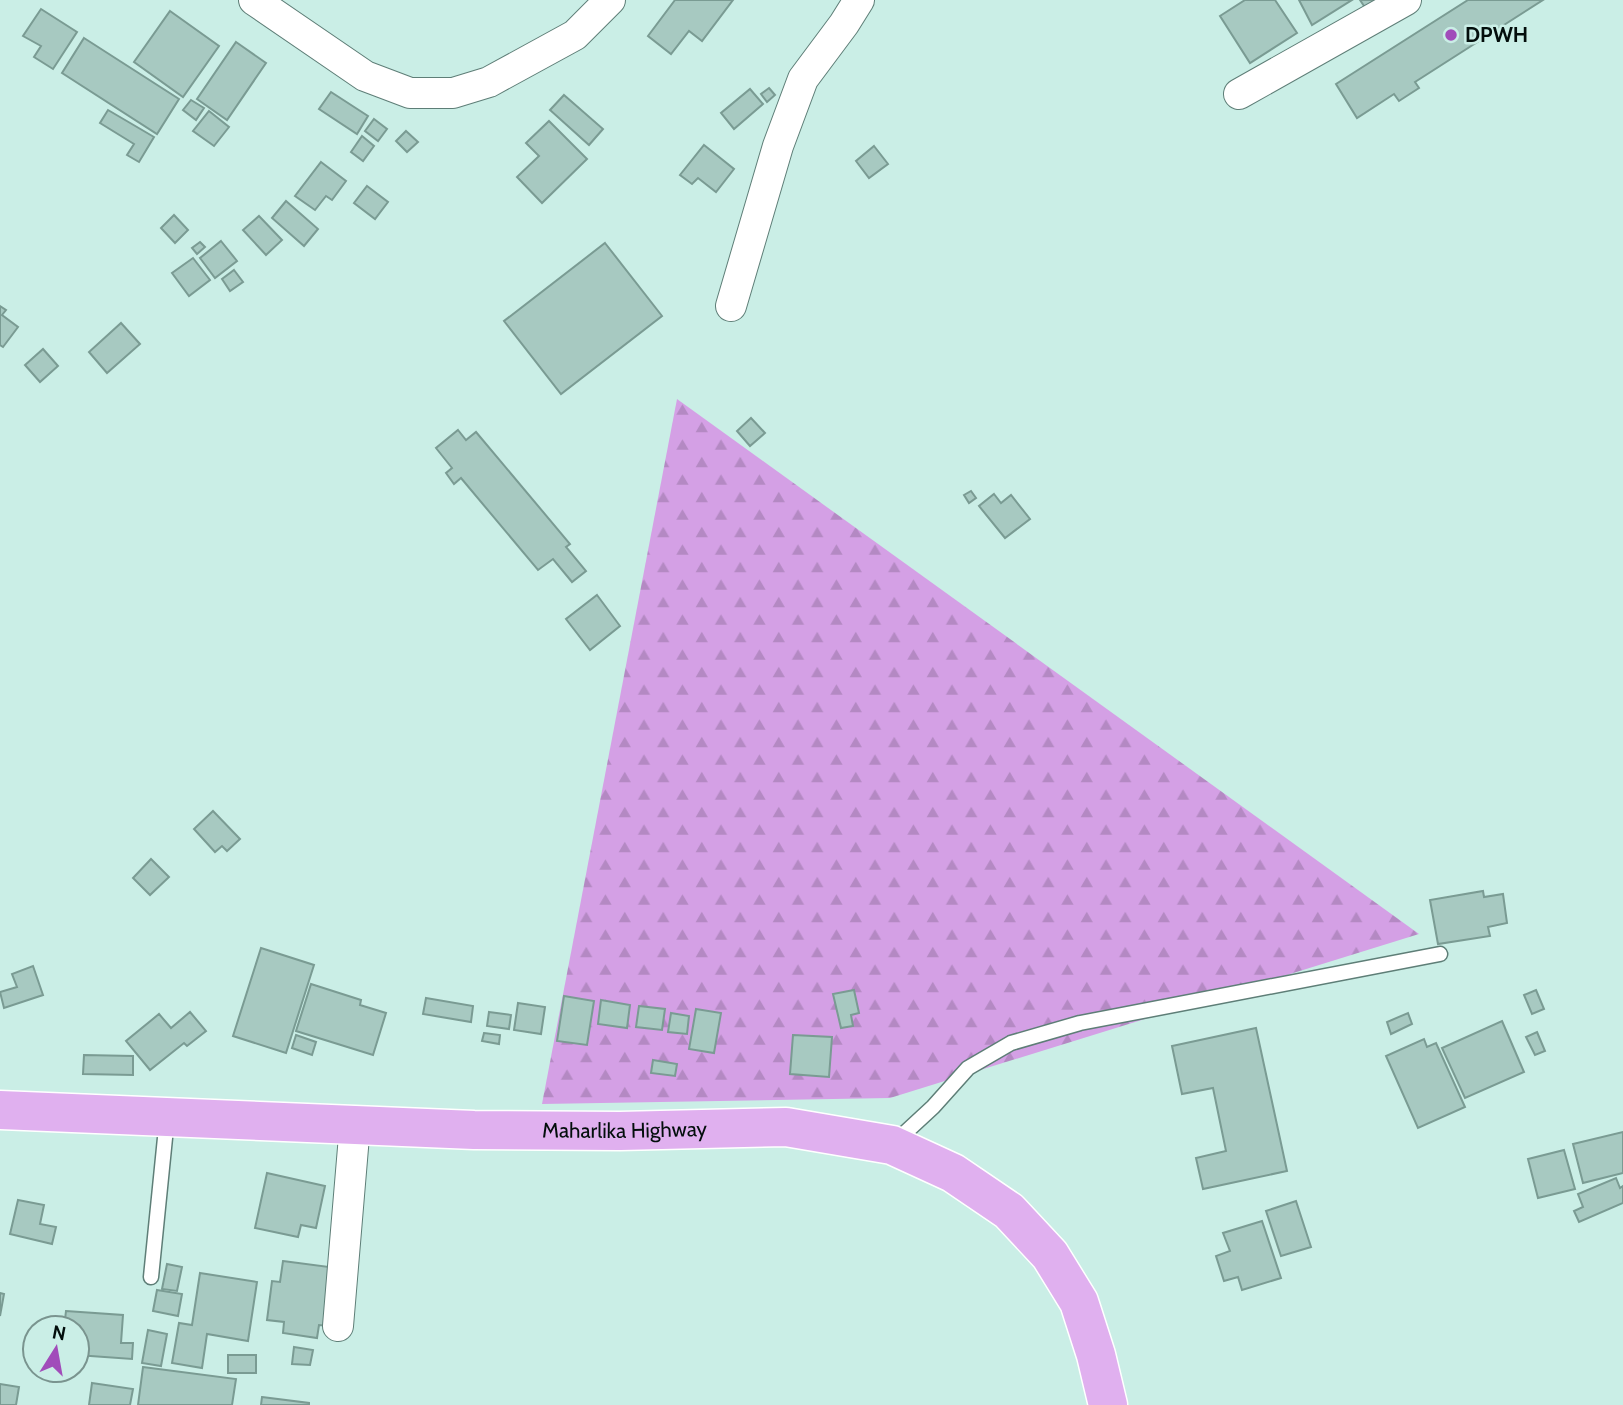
<svg xmlns="http://www.w3.org/2000/svg" width="1623" height="1405" font-family="Cabin,sans-serif">
<style>
.forest{fill:url(#forest-firs)}
.building{fill:#a7c9c1;stroke:#7a9b93;stroke-width:2}
.lines{fill:none;stroke-linecap:round;stroke-linejoin:round}
.service-casing{stroke:#5e7e77;stroke-width:17}
.minor-casing{stroke:#5e7e77;stroke-width:32}
.trunk-casing{stroke:#fff;stroke-width:41}
.service{stroke:#fff;stroke-width:14}
.minor{stroke:#fff;stroke-width:30}
.trunk{stroke:#e0b0ef;stroke-width:38}
.poi-dot{fill:#a14cba;stroke:#caeee6;stroke-width:2.5}
.labels{text-anchor:middle;stroke-width:5;stroke-linejoin:round;paint-order:stroke}
.poi-label{font-size:21px;font-weight:bold;fill:#030e0c;stroke:#caeee6;text-anchor:start}
.street-label{font-size:21px;fill:#030e0c;stroke:#caeee6}
</style>
<defs>
<pattern id="forest-firs" width="22" height="20" patternUnits="userSpaceOnUse" patternTransform="scale(1.75)"><rect width="22" height="20" fill="#d4a0e5"/><path d="M5 1l3.5 6h-7zM16 11l3.5 6h-7z" fill="#b489c3"/></pattern>
</defs>
<rect width="100%" height="100%" fill="#caeee6"/>
<path class="forest" d="M677,399L1419,934L890,1098L542,1104Z"/>
<g class="building">
<path d="M675,0H733L702,41L689,31L671,54L648,36Z"/>
<path d="M1245,0H1275L1297,33L1250,63L1220,16Z"/>
<path d="M1299,0H1352L1312,25Z"/>
<path d="M1360,0H1380L1366,9Z"/>
<path d="M1468,0H1543L1415,82L1419,88L1399,101L1394,94L1357,118L1336,84Z"/>
<path d="M41,9L77,32L53,69L34,57L41,46L23,36Z"/>
<path d="M170,11L219,46L183,97L134,62Z"/>
<path d="M84,38L179,99L157,134L62,73Z"/>
<path d="M236,42L266,63L227,120L197,99Z"/>
<path d="M769,88L775,95L767,102L761,94Z"/>
<path d="M750,89L763,104L734,129L721,113Z"/>
<path d="M331,92L368,116L357,134L319,109Z"/>
<path d="M564,95L603,129L589,145L550,110Z"/>
<path d="M191,100L204,108L196,120L183,110Z"/>
<path d="M108,110L154,137L139,162L127,155L134,144L100,123Z"/>
<path d="M209,111L229,127L214,146L193,131Z"/>
<path d="M374,119L387,129L378,141L365,131Z"/>
<path d="M549,121L587,159L542,203L517,177L539,156L526,143Z"/>
<path d="M406,131L418,142L407,152L396,141Z"/>
<path d="M362,136L374,146L363,161L351,152Z"/>
<path d="M704,145L734,169L716,192L698,178L692,184L680,175Z"/>
<path d="M874,146L888,164L869,178L856,161Z"/>
<path d="M321,162L346,181L332,200L326,196L315,210L295,196Z"/>
<path d="M367,186L388,202L375,219L354,203Z"/>
<path d="M286,201L318,229L304,246L272,218Z"/>
<path d="M174,215L188,230L175,243L161,228Z"/>
<path d="M259,216L282,240L266,255L243,230Z"/>
<path d="M221,241L237,261L215,278L200,258Z"/>
<path d="M200,242L205,247L197,254L192,248Z"/>
<path d="M605,243L662,316L561,394L504,321Z"/>
<path d="M193,258L210,280L189,296L172,273Z"/>
<path d="M234,270L243,282L230,291L222,279Z"/>
<path d="M0,306L6,310L2,315L18,327L3,347L0,345Z"/>
<path d="M121,323L140,344L107,373L89,352Z"/>
<path d="M43,349L58,366L40,382L25,365Z"/>
<path d="M751,418L765,433L750,446L737,431Z"/>
<path d="M458,430L466,440L476,432L570,544L566,547L586,571L572,582L553,559L538,570L461,478L454,484L446,473L452,468L436,448Z"/>
<path d="M971,491L976,498L969,503L964,495Z"/>
<path d="M994,494L1001,503L1011,495L1030,519L1005,538L979,506Z"/>
<path d="M597,595L620,626L590,650L566,619Z"/>
<path d="M213,811L240,839L227,851L222,846L215,852L194,829Z"/>
<path d="M151,859L169,877L150,895L133,878Z"/>
<path d="M1483,891L1484,897L1503,894L1507,923L1488,927L1490,936L1438,944L1430,900Z"/>
<path d="M261,948L314,965L286,1053L233,1036Z"/>
<path d="M33,966L43,995L4,1008L0,992L17,987L12,974Z"/>
<path d="M311,984L361,1000L360,1005L386,1013L373,1055L296,1031Z"/>
<path d="M854,990L859,1013L851,1015L853,1026L841,1028L833,994Z"/>
<path d="M1536,990L1544,1009L1532,1014L1524,995Z"/>
<path d="M564,996L594,1001L587,1045L557,1041Z"/>
<path d="M426,998L473,1006L471,1022L423,1014Z"/>
<path d="M601,1000L630,1005L627,1028L598,1024Z"/>
<path d="M518,1003L545,1007L541,1034L514,1030Z"/>
<path d="M639,1006L665,1009L662,1030L636,1027Z"/>
<path d="M696,1009L721,1013L714,1053L689,1049Z"/>
<path d="M190,1012L206,1031L187,1046L184,1043L150,1070L126,1041L159,1014L171,1028Z"/>
<path d="M489,1012L511,1015L509,1029L487,1026Z"/>
<path d="M671,1013L689,1016L687,1034L668,1032Z"/>
<path d="M1408,1013L1412,1024L1391,1034L1387,1022Z"/>
<path d="M1502,1021L1524,1072L1465,1098L1442,1048Z"/>
<path d="M1256,1028L1287,1171L1203,1189L1196,1158L1226,1151L1213,1088L1182,1094L1172,1046Z"/>
<path d="M1537,1032L1545,1051L1535,1055L1526,1037Z"/>
<path d="M484,1033L500,1035L499,1044L482,1041Z"/>
<path d="M296,1035L316,1042L312,1055L292,1048Z"/>
<path d="M793,1035L832,1037L829,1077L790,1074Z"/>
<path d="M1424,1039L1427,1047L1436,1043L1465,1107L1418,1128L1386,1056Z"/>
<path d="M84,1055L133,1056V1075L83,1074Z"/>
<path d="M653,1060L677,1064L675,1076L651,1073Z"/>
<path d="M1623,1132V1173L1583,1183L1573,1144Z"/>
<path d="M1564,1150L1575,1189L1538,1198L1528,1159Z"/>
<path d="M267,1173L325,1186L316,1228L301,1225L298,1237L255,1228Z"/>
<path d="M1616,1178L1620,1188L1623,1186V1203L1579,1222L1574,1211L1583,1207L1578,1194Z"/>
<path d="M18,1200L44,1205L40,1224L56,1227L52,1244L10,1234Z"/>
<path d="M1296,1201L1311,1247L1281,1256L1266,1211Z"/>
<path d="M1262,1221L1281,1278L1242,1290L1238,1277L1224,1281L1216,1256L1230,1251L1223,1233Z"/>
<path d="M283,1261L337,1268L329,1326L319,1325L317,1338L283,1333L284,1322L267,1320L272,1281L280,1282Z"/>
<path d="M167,1264L182,1267L177,1291L162,1289Z"/>
<path d="M200,1273L257,1282L248,1341L207,1334L202,1368L172,1363L179,1323L192,1325Z"/>
<path d="M157,1290L182,1294L178,1316L153,1311Z"/>
<path d="M0,1293L4,1294L0,1316Z"/>
<path d="M66,1311L123,1315L121,1343H133L132,1359L77,1355V1328H64Z"/>
<path d="M148,1330L167,1334L161,1366L142,1363Z"/>
<path d="M294,1347L313,1350L310,1365L292,1364Z"/>
<rect x="228" y="1355" width="28" height="18"/>
<path d="M143,1367L236,1379L232,1405H138Z"/>
<path d="M92,1383L133,1389L130,1405H89Z"/>
<path d="M0,1384L19,1387L16,1405H0Z"/>
<path d="M262,1397L309,1403V1405H261Z"/>
</g>
<g class="lines">
<defs>
<g id="service">
<path d="M893,1144L933,1107L968,1068L1011,1043L1080,1023L1440,954"/>
<path d="M151,1277L167,1118"/>
</g>
<g id="minor">
<path d="M254,0L365,76L410,93H453L489,82L575,35L610,0"/>
<path d="M1239,94L1406,0"/>
<path d="M731,306L778,146L803,79L844,24L859,0"/>
<path d="M338,1326L355,1124"/>
</g>
<g id="trunk">
<path id="s1" d="M0,1110L474,1130L620,1131L786,1127L892,1145L953,1173L1009,1211L1050,1255L1079,1302L1096,1355L1108,1405"/>
</g>
</defs>
<use href="#service" class="service-casing"/>
<use href="#minor" class="minor-casing"/>
<use href="#trunk" class="trunk-casing"/>
<use href="#service" class="service"/>
<use href="#minor" class="minor"/>
<use href="#trunk" class="trunk"/>
</g>
<circle class="poi-dot" cx="1451" cy="35" r="7"/>
<g class="labels">
<g class="poi-label">
<text x="1465" y="42">DPWH</text>
</g>
<g class="street-label">
<text dy="7" stroke="none"><textPath href="#s1" startOffset="625">Maharlika Highway</textPath></text>
</g>
</g>
<g transform="translate(56 1349) rotate(11)"><circle r="33" fill="#caeee6" stroke="#7a948f" stroke-width="2"/>
<path d="M0-5L12 26L0 18L-12 26Z" fill="#a14cba"/>
<text y="-10" font-size="19" font-weight="bold" text-anchor="middle" fill="#030e0c">N</text>
</g>
</svg>
